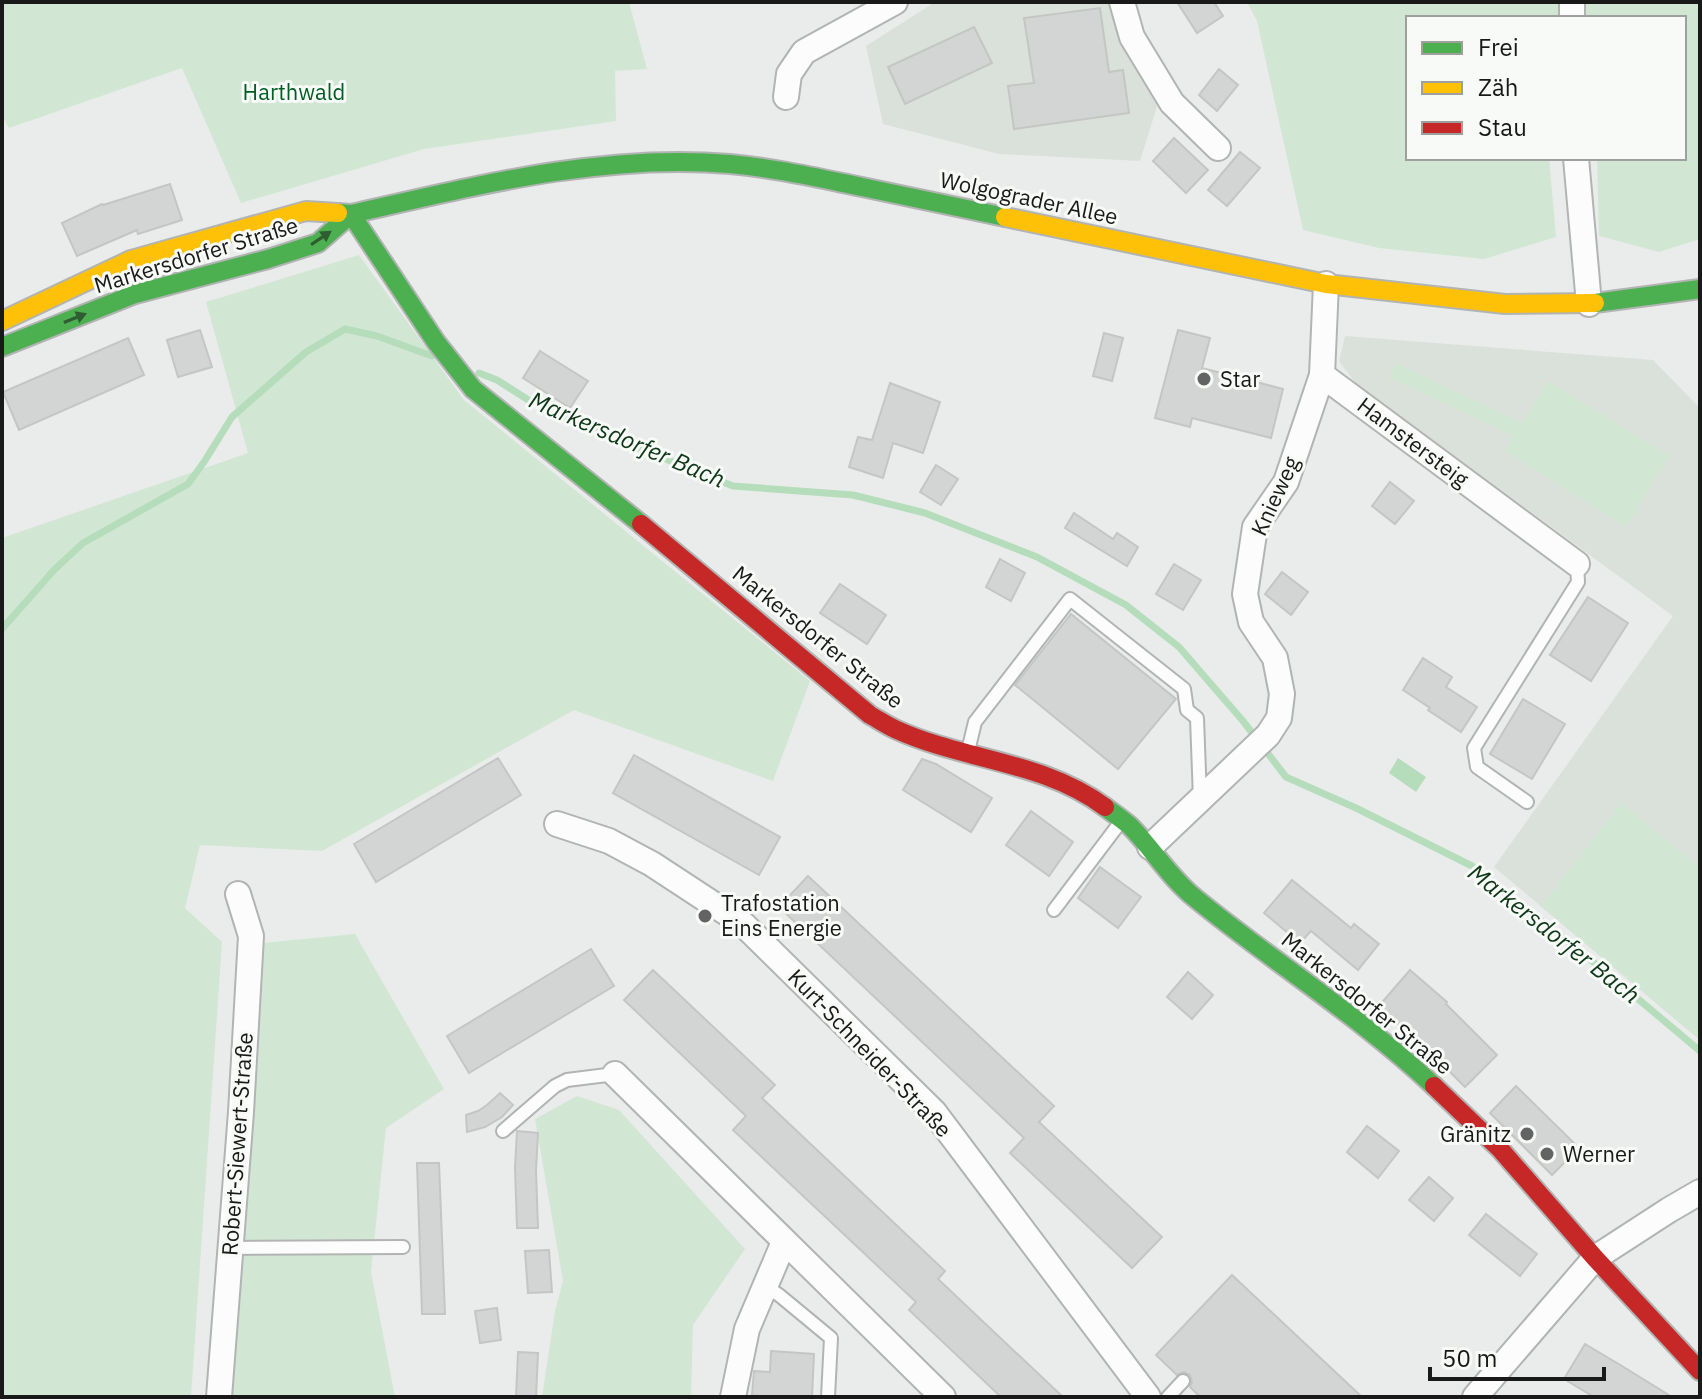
<svg xmlns="http://www.w3.org/2000/svg" width="1702" height="1399" font-family="'IBM Plex Sans',sans-serif">
<style>
.built{fill:#dae1db}
.green{fill:#d2e6d4}
.water{fill:#b5ddbb}
.lines{fill:none;stroke-linecap:round;stroke-linejoin:round}
.stream{stroke:#b5ddbb;stroke-width:7}
.building{fill:#d3d5d4;stroke:#c4c6c4;stroke-width:2}
.lane-casing{stroke:#b2b4b3;stroke-width:16}
.street-casing{stroke:#b2b4b3;stroke-width:28}
.fast-casing{stroke:#b2b4b3;stroke-width:22}
.slow-casing{stroke:#b2b4b3;stroke-width:22}
.jam-casing{stroke:#b2b4b3;stroke-width:22}
.lane{stroke:#fcfcfc;stroke-width:12}
.street{stroke:#fcfcfc;stroke-width:24}
.fast{stroke:#4caf50;stroke-width:18}
.slow{stroke:#ffc107;stroke-width:18}
.jam{stroke:#c62828;stroke-width:18}
.oneway{fill:#2f5c31}
.poi-dot{fill:#626362;stroke:#f7faf7;stroke-width:3}
.labels{text-anchor:middle;stroke-width:6;stroke-linejoin:round;paint-order:stroke}
.park-label{font-size:22px;fill:#005d23;stroke:#f7faf7}
.street-label{font-size:22px;fill:#181918;stroke:#f7faf7}
.poi-label{font-size:22px;fill:#181918;stroke:#f7faf7;text-anchor:start}
.water-label{font-size:24px;font-style:italic;fill:#0d3717;stroke:#f7faf7}
</style>
<rect width="100%" height="100%" fill="#eaeceb"/>
<g class="built">
<path d="M935,2H1126L1164,84L1140,161L999,154L883,124L866,46Z"/>
<path d="M1345,336L1653,360L1700,408V1040L1494,867L1673,616L1356,384L1339,361Z"/>
</g>
<g class="green">
<path d="M2,2H629L647,69L615,71L616,121L424,149L241,203L182,68L9,128L2,116Z"/>
<path d="M1247,2H1700V239L1659,252L1599,236L1597,158H1684V18H1408V158H1549L1556,237L1484,259L1379,248L1303,230L1257,21Z"/>
<path d="M359,255L464,400L810,681L773,781L574,710L322,851L200,845L185,908L222,942L191,1397H2V538L248,453L206,302Z"/>
<path d="M1396,363L1522,423L1548,381L1669,456L1626,527L1505,451L1513,436L1389,377Z"/>
<path d="M1621,803L1700,867V1040L1541,906Z"/>
<path d="M355,934L444,1089L386,1128L371,1272L395,1397H231L263,943Z"/>
<path d="M577,1096L619,1110L745,1249L693,1325L691,1397H542L555,1311L563,1281L535,1119Z"/>
</g>
<path class="water" d="M1398,758L1426,777L1416,792L1389,773Z"/>
<g class="lines">
<g class="stream">
<path d="M479,373L497,380L530,401L581,425L733,486L853,495L925,513L1037,557L1126,605L1179,647L1243,721L1286,777L1356,808L1472,866L1606,972L1700,1051"/>
<path d="M2,629L54,570L83,543L188,484L204,462L232,417L306,352L345,329L377,336L432,356"/>
</g>
</g>
<g class="building">
<path d="M1177,2H1214L1223,16L1197,33Z"/>
<path d="M1100,8L1109,72L1123,70L1129,113L1014,129L1008,86L1034,83L1024,18Z"/>
<path d="M974,27L992,63L905,104L888,67Z"/>
<path d="M1219,69L1238,85L1217,111L1199,95Z"/>
<path d="M1174,138L1208,170L1186,193L1153,161Z"/>
<path d="M1240,152L1260,168L1227,206L1208,190Z"/>
<path d="M170,184L182,220L138,234L137,230L77,256L62,223L102,204L103,205Z"/>
<path d="M200,330L212,367L178,377L167,340Z"/>
<path d="M1178,330L1210,338L1202,368L1283,389L1271,438L1192,418L1190,427L1155,418Z"/>
<path d="M1104,333L1123,338L1112,381L1093,376Z"/>
<path d="M128,338L144,375L19,430L3,392Z"/>
<path d="M540,351L588,381L570,408L523,378Z"/>
<path d="M890,383L940,402L923,453L893,443L883,478L849,467L858,437L872,440Z"/>
<path d="M936,465L958,479L941,505L920,492Z"/>
<path d="M1390,482L1414,501L1395,524L1372,506Z"/>
<path d="M1074,513L1113,539L1117,533L1138,547L1127,566L1065,528Z"/>
<path d="M1000,559L1025,573L1011,601L986,587Z"/>
<path d="M1174,564L1201,580L1183,610L1156,594Z"/>
<path d="M1282,572L1308,592L1291,615L1265,594Z"/>
<path d="M840,584L886,615L867,644L820,613Z"/>
<path d="M1588,597L1628,623L1591,681L1550,655Z"/>
<path d="M1071,614L1176,699L1118,769L1015,685Z"/>
<path d="M1423,658L1452,677L1446,687L1477,707L1461,732L1428,710L1430,708L1403,690Z"/>
<path d="M1523,699L1565,724L1532,779L1490,754Z"/>
<path d="M634,755L780,837L759,875L613,793Z"/>
<path d="M498,758L521,795L376,882L354,844Z"/>
<path d="M922,759L936,764L992,798L971,832L903,790Z"/>
<path d="M1031,811L1073,842L1049,876L1006,845Z"/>
<path d="M1100,867L1141,897L1118,928L1078,898Z"/>
<path d="M808,876L1054,1106L1039,1122L1162,1237L1132,1268L1010,1153L1024,1138L779,907Z"/>
<path d="M1292,880L1351,928L1354,924L1379,944L1358,970L1311,931L1300,943L1264,913Z"/>
<path d="M591,949L614,986L469,1073L447,1036Z"/>
<path d="M653,970L775,1085L762,1098L945,1271L938,1279L1063,1397H1001L909,1310L916,1302L733,1130L746,1116L624,1000Z"/>
<path d="M1410,970L1447,1002L1446,1004L1497,1055L1465,1087L1426,1048L1378,1007Z"/>
<path d="M1188,972L1213,995L1192,1019L1167,997Z"/>
<path d="M1516,1086L1579,1148L1552,1175L1490,1113Z"/>
<path d="M500,1093L513,1105L502,1117L485,1127L467,1132L466,1115L478,1111L487,1105Z"/>
<path d="M1367,1126L1399,1151L1378,1178L1347,1152Z"/>
<path d="M517,1131L538,1133L536,1170L538,1228H517L515,1168Z"/>
<path d="M417,1163H439L445,1314H422Z"/>
<path d="M1429,1177L1453,1198L1434,1221L1409,1200Z"/>
<path d="M1486,1214L1537,1254L1520,1276L1469,1235Z"/>
<path d="M549,1250L552,1292L528,1293L525,1251Z"/>
<path d="M1232,1275L1362,1397H1200L1190,1387L1192,1382L1190,1375L1184,1372L1177,1375L1156,1355Z"/>
<path d="M497,1308L501,1340L480,1343L475,1311Z"/>
<path d="M1585,1344L1622,1366L1672,1397H1594L1564,1379Z"/>
<path d="M771,1351L814,1354L812,1397H768L752,1395L754,1371L770,1372Z"/>
<path d="M518,1352L538,1353L536,1397H516Z"/>
</g>
<g class="lines">
<defs>
<g id="lane">
<path d="M968,751L975,722L1070,599L1184,689L1187,710L1197,718L1200,799"/>
<path d="M1527,802L1477,767L1474,748L1578,582L1577,564"/>
<path d="M1054,910L1122,820"/>
<path d="M503,1131L555,1086L567,1080L615,1074"/>
<path d="M229,1248L403,1247"/>
<path d="M765,1286L779,1295L831,1338L828,1397"/>
<path d="M1168,1397L1183,1381"/>
</g>
<g id="street">
<path d="M1122,2L1132,37L1172,103L1218,148"/>
<path d="M1572,2V18"/>
<path d="M786,97L789,74L804,52L895,2"/>
<path d="M1576,158L1589,304"/>
<path d="M1326,284L1322,375L1577,564"/>
<path d="M557,824L609,841L652,864L742,923L934,1112L1148,1397"/>
<path d="M1150,847L1268,735L1279,718L1282,694L1275,658L1251,622L1245,594L1255,527L1286,482L1322,375"/>
<path d="M615,1074L943,1397"/>
<path d="M219,1397L241,1112L251,936L238,894"/>
<path d="M733,1397L747,1329L784,1242"/>
<path d="M1475,1397L1595,1258L1669,1210L1700,1192"/>
</g>
<g id="fast">
<path d="M338,213L351,214C475,186 602,153 730,164C775,168 818,178 862,187C910,197 958,207 1005,217"/>
<path d="M351,214L436,342L473,389L641,524"/>
<path d="M1595,303L1700,289"/>
<path d="M2,347L135,294L268,259L318,243L351,214"/>
<path d="M1105,807C1113,813 1122,819 1130,826C1152,848 1170,878 1195,898C1273,962 1360,1016 1434,1086"/>
</g>
<g id="slow">
<path d="M1005,217L1326,284L1505,304L1595,303"/>
<path d="M2,321L131,260L306,211L338,213"/>
</g>
<g id="jam">
<path d="M641,524L870,715C879,720 888,726 897,730C966,761 1043,761 1105,807"/>
<path d="M1434,1086L1500,1149L1595,1258L1700,1371"/>
</g>
</defs>
<use href="#lane" class="lane-casing"/>
<use href="#street" class="street-casing"/>
<use href="#fast" class="fast-casing"/>
<use href="#slow" class="slow-casing"/>
<use href="#jam" class="jam-casing"/>
<use href="#lane" class="lane"/>
<use href="#street" class="street"/>
<use href="#fast" class="fast"/>
<use href="#slow" class="slow"/>
<use href="#jam" class="jam"/>
</g>
<defs><path id="oneway-solid" d="M-6-.8H1V-3.2L6.5 0L1 3.2V.8H-6Z" transform="scale(2)"/></defs>
<g class="oneway">
<use href="#oneway-solid" transform="translate(321 238) rotate(-34)"/>
<use href="#oneway-solid" transform="translate(75 318) rotate(-22)"/>
</g>
<g class="poi-dot">
<circle cx="1204" cy="379" r="8"/>
<circle cx="705" cy="916" r="8"/>
<circle cx="1527" cy="1134" r="8"/>
<circle cx="1547" cy="1154" r="8"/>
</g>
<g class="labels">
<g class="park-label">
<text x="294" y="100">Harthwald</text>
</g>
<g class="street-label">
<text transform="translate(1029 198) rotate(12)" y="8">Wolgograder Allee</text>
<text transform="translate(196 255) rotate(-17)" y="8">Markersdorfer Straße</text>
<text transform="translate(1413 442) rotate(37)" y="8">Hamstersteig</text>
<text transform="translate(1275 496) rotate(-65)" y="8">Knieweg</text>
<text transform="translate(818 637) rotate(39)" y="8">Markersdorfer Straße</text>
<text transform="translate(1367 1003) rotate(39)" y="8">Markersdorfer Straße</text>
<text transform="translate(870 1053) rotate(46)" y="8">Kurt-Schneider-Straße</text>
<text transform="translate(237 1144) rotate(-86)" y="8">Robert-Siewert-Straße</text>
</g>
<g class="poi-label">
<text x="1220" y="387">Star</text>
<text x="721" y="911">Trafostation<tspan x="721" dy="25">Eins Energie</tspan></text>
<text x="1511" y="1142" text-anchor="end">Gränitz</text>
<text x="1563" y="1162">Werner</text>
</g>
<g class="water-label">
<text transform="translate(627 440) rotate(23)" y="8">Markersdorfer Bach</text>
<text transform="translate(1554 934) rotate(38)" y="8">Markersdorfer Bach</text>
</g>
</g>
<rect width="1702" height="1399" fill="none" stroke="#181918" stroke-width="8"/>
<rect x="1406" y="16" width="280" height="144" fill="#f7faf7" stroke="#9ea09e" stroke-width="2"/>
<rect x="1422" y="42" width="40" height="12" fill="#4caf50" stroke="#9ea09e" stroke-width="2"/>
<text x="1478" y="56" font-size="24" fill="#181918">Frei</text>
<rect x="1422" y="82" width="40" height="12" fill="#ffc107" stroke="#9ea09e" stroke-width="2"/>
<text x="1478" y="96" font-size="24" fill="#181918">Zäh</text>
<rect x="1422" y="122" width="40" height="12" fill="#c62828" stroke="#9ea09e" stroke-width="2"/>
<text x="1478" y="136" font-size="24" fill="#181918">Stau</text>
<path d="M1430 1367v12h174v-12" fill="none" stroke="#181918" stroke-width="4"/>
<text x="1442" y="1367" font-size="24" fill="#181918" stroke="#f7faf7" stroke-width="6" paint-order="stroke">50 m</text>
</svg>
